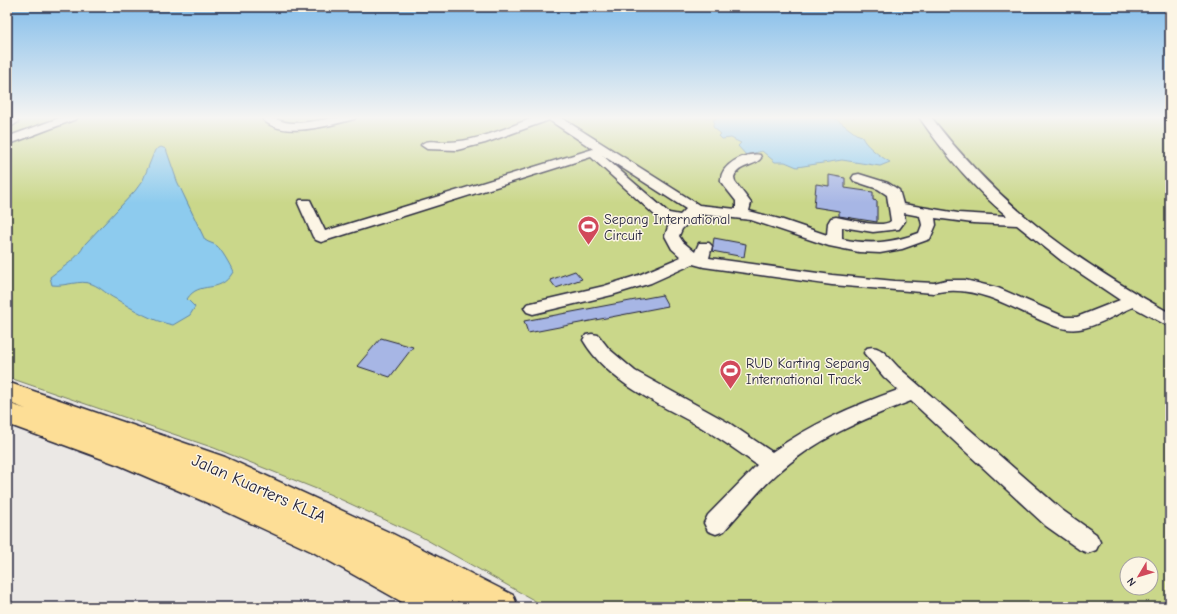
<svg xmlns="http://www.w3.org/2000/svg" width="1177" height="614" font-family="'Comic Neue',sans-serif">
<style>
.green{fill:#cad78a;stroke:#767c62;fill-rule:evenodd}
.water{fill:#8dcbee;stroke:#6287a6}
.building{fill:#a7b6e5;stroke:#22223b}
.lines{fill:none;stroke-linecap:round;stroke-linejoin:round}
.minor-casing{stroke:#22223b;stroke-width:3}
.major-casing{stroke:#22223b;stroke-width:3}
.minor{fill:#fcf5e5;fill-rule:evenodd}
.major{fill:#fdde96;fill-rule:evenodd}
.labels{text-anchor:middle;stroke-width:3;stroke-linejoin:round;paint-order:stroke}
.poi-label{font-size:14px;fill:#22223b;stroke:#fcf5e5;text-anchor:start}
.near-street-label{font-size:17px;fill:#22223b;stroke:#fcf5e5}
</style>
<rect width="100%" height="100%" fill="#ebe8e5"/>
<filter id="ink" filterUnits="userSpaceOnUse"><feTurbulence type="fractalNoise" baseFrequency=".025" numOctaves="2"/><feDisplacementMap in="SourceGraphic" scale="8" xChannelSelector="R" yChannelSelector="G"/><feConvolveMatrix kernelMatrix="1 2 1 2 8 2 1 2 1" color-interpolation-filters="sRGB"/></filter>
<g filter="url(#ink)">
<path class="green" d="M7,117H1170V607H546L418,535L329,494L214,448L7,377ZM1127,564H1151V588H1127Z"/>
<g class="water">
<path d="M718,117H833L856,134L862,136C863,144 881,157 890,162L880,166L842,160L797,167L785,162H775L762,151L746,155L738,146L741,143L731,138L722,139L719,136L721,134L713,127L714,119H718Z"/>
<path d="M161,147L166,149L177,181L205,240C209,243 213,243 217,246C221,249 231,266 233,272C219,296 200,279 187,299L195,307L190,315L173,325C152,321 134,310 116,299C107,295 102,288 92,284C80,279 65,287 52,285L50,277C64,266 77,260 85,244L135,191L143,180L155,150Z"/>
</g>
<g class="building">
<path d="M829,175L845,178V188L873,192V200L877,201V222L839,216V211L814,207L816,184L829,186Z"/>
<path d="M714,238L746,244L744,257L712,251Z"/>
<path d="M575,271L582,279L556,288L550,280Z"/>
<path d="M662,295L668,306L528,333L524,321Z"/>
<path d="M381,338L413,347L390,377L357,366Z"/>
</g>
<g class="lines">
<defs>
<g id="minor">
<path d="M7,117H16L18,122L7,129Z"/>
<path d="M62,117H78L76,119L7,145V137Z"/>
<path d="M261,117C274,116 281,123 294,123C315,123 335,115 356,117L354,119C331,125 278,141 261,117Z"/>
<path d="M536,117H560L699,205L736,209V201L721,182C719,165 745,152 760,155L761,158C755,167 739,164 734,177L735,182L751,203L749,211L783,220L827,235L828,223L831,218L836,217C848,219 882,229 891,221L887,195L878,189L854,181L852,178L854,175L859,174L888,183L899,190L903,204L958,213L1007,216C973,188 944,153 919,117H931C999,206 1073,259 1170,313V327L1133,307C1117,314 1095,327 1079,329C1064,331 1052,325 1038,319C1005,304 972,284 934,293L832,285L704,267L693,264L651,283L612,295L533,314L527,312L524,308L527,304L604,286L639,275L681,257L672,249L665,236L668,227L672,222L659,219L591,157L321,242L316,240L313,237L298,203L300,200H310L325,231L593,149L549,120L485,143L457,150L427,149L421,145C425,139 437,142 444,142C475,143 507,127 536,117ZM602,155L686,209L680,215L669,213ZM904,213L920,216L922,225L919,233C892,243 870,245 842,239V227L873,232L899,229L905,221ZM698,214L751,220L829,246L859,252L880,253L902,249L930,239L936,225L935,218L973,223L1017,225L1062,261L1120,300L1077,317H1065L998,288L965,280H946L934,283L895,281L832,275L709,258L712,246L709,243H699L695,252L683,242L679,236L682,229Z"/>
<path d="M592,334L598,335L609,349L635,371L729,423L772,452C811,424 853,406 898,390L884,377L864,353L867,348C881,344 889,358 898,367L1062,510L1096,534L1100,542L1096,550L1088,553L1080,550L1046,526L911,401C863,419 814,440 777,474C758,491 741,512 724,531L716,534L708,531L704,523L708,515L757,465C738,451 719,438 699,426C658,403 608,383 583,340L586,335Z"/>
</g>
<path id="major" d="M7,382L225,457L393,534L513,595L518,607H468L457,601L460,607H411L313,552L210,504L119,465L7,424V403L26,409L7,402Z"/>
</defs>
<use href="#minor" class="minor-casing"/>
<use href="#major" class="major-casing"/>
<use href="#minor" class="minor"/>
<use href="#major" class="major"/>
</g>
</g>
<linearGradient id="sky" x2="0" y2="1"><stop stop-color="#83bdea"/><stop offset="0.58" stop-color="#f6f5f3"/><stop offset="1" stop-color="#f6f5f3" stop-opacity="0"/></linearGradient>
<rect width="1177" height="203" fill="url(#sky)"/>
<defs>
<symbol id="stadium-pin" viewBox="-11 -11 22 30"><path d="M0 17L-7.5 6A9.5 9.5 0 1 1 7.5 6Z" fill="#d1495b" stroke="#fcf5e5"/><path d="M0-5a6.5 5 0 1 0 0 10a6.5 5 0 1 0 0-10ZM-3.5-1.8h7v3.6h-7Z" fill="#fff"/></symbol>
</defs>
<g fill-rule="evenodd">
<use href="#stadium-pin" x="576" y="214" width="25" height="34"/>
<use href="#stadium-pin" x="718" y="358" width="25" height="34"/>
</g>
<g class="labels">
<g class="poi-label">
<text x="604" y="224">Sepang International<tspan x="604" dy="16">Circuit</tspan></text>
<text x="746" y="368">RUD Karting Sepang<tspan x="746" dy="16">International Track</tspan></text>
</g>
<g class="near-street-label">
<text transform="translate(259 488) rotate(24)" y="6">Jalan Kuarters KLIA</text>
</g>
</g>
<rect width="1177" height="614" fill="none" stroke="#fcf5e5" stroke-width="24"/>
<rect x="12" y="12" width="1153" height="590" fill="none" stroke="#22223b" stroke-width="1.5" filter="url(#ink)"/>
<g transform="translate(1139 576) rotate(232)"><circle r="19" fill="#fcf5e5" stroke="#a5a1a1"/>
<path d="M0-3L7 15L0 10L-7 15Z" fill="#d1495b"/>
<text y="-6" font-size="11" font-weight="bold" text-anchor="middle" fill="#22223b">N</text>
</g>
</svg>
